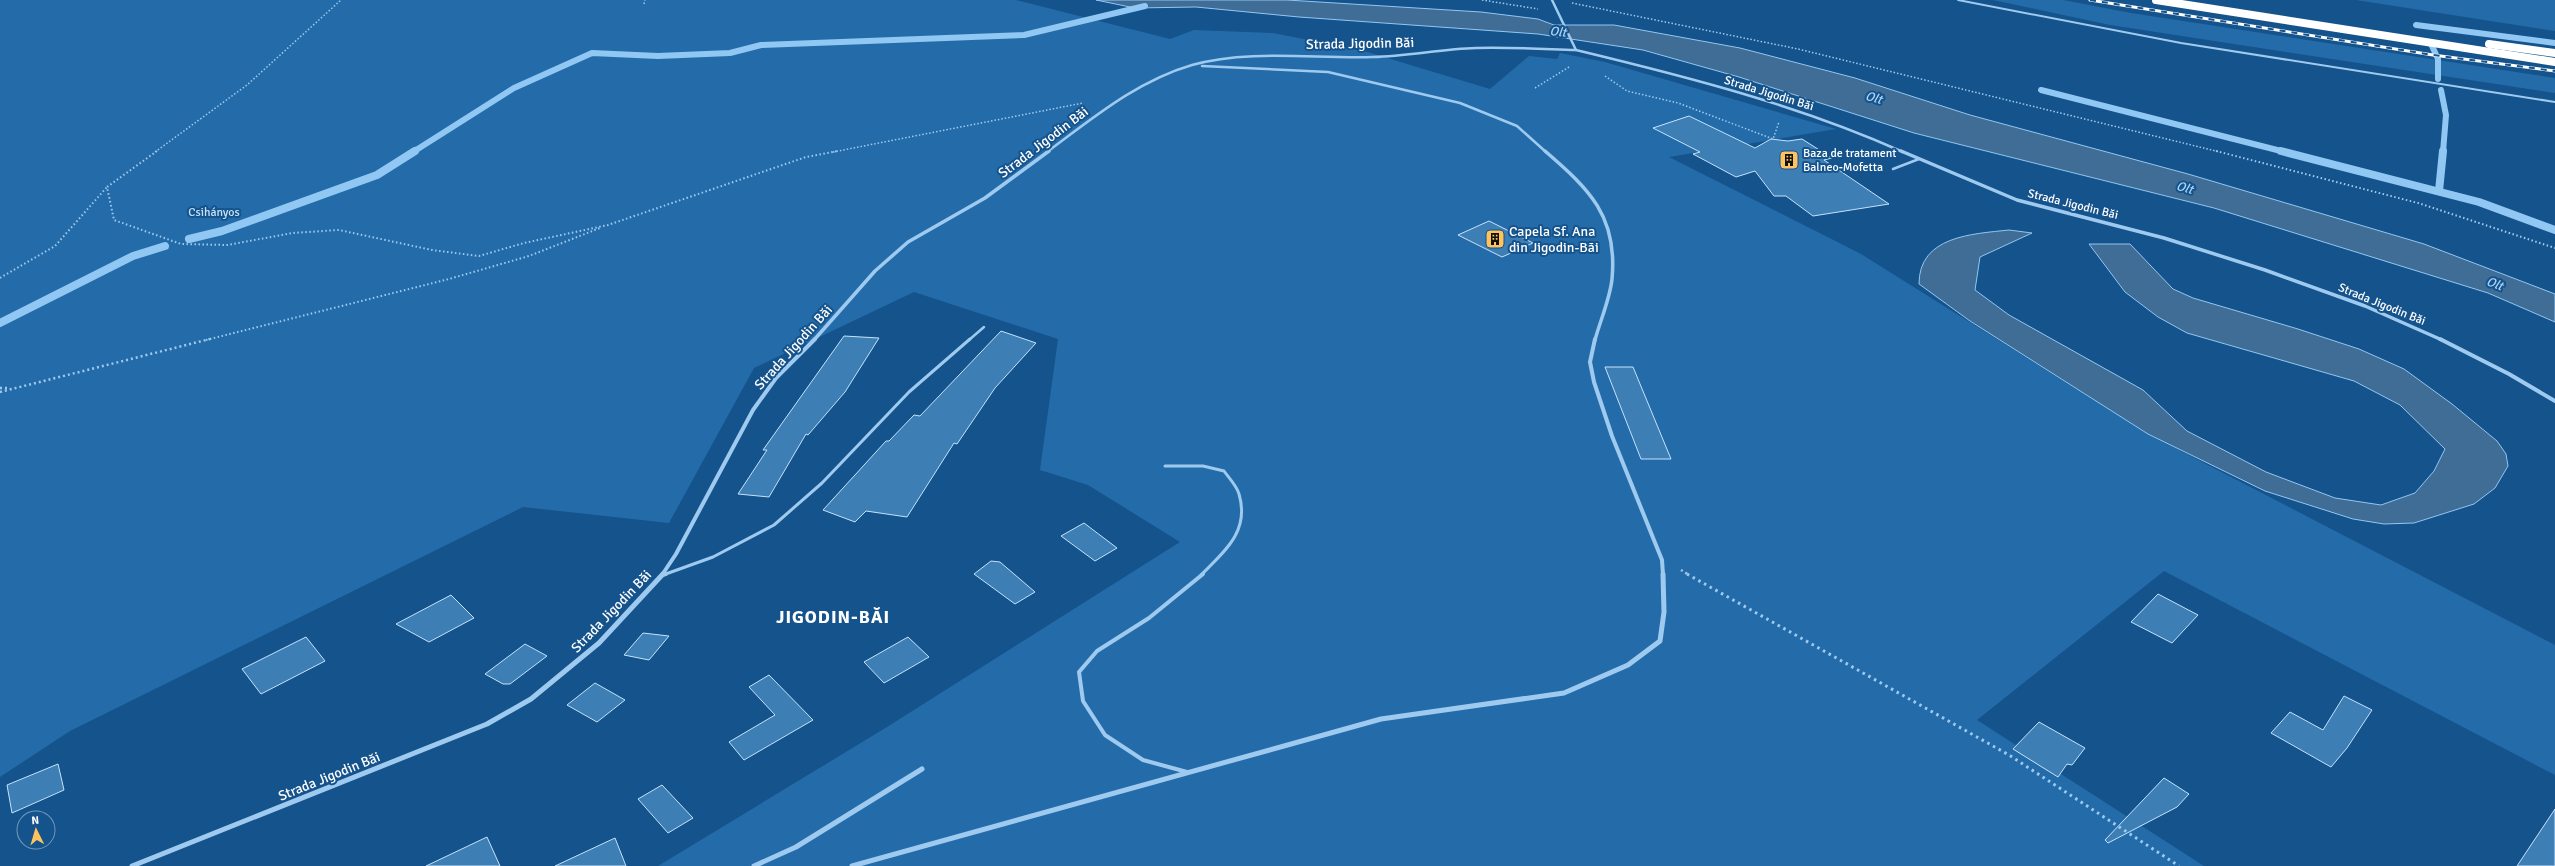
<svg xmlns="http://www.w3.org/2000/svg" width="2555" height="866" font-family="Signika,sans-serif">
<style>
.green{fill:#246ca9}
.water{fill:#406d96;stroke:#91c7f3}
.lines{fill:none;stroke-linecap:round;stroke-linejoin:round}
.stream-far1{stroke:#91c7f3;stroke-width:6}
.stream{stroke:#91c7f3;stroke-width:8}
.building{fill:#3d7eb5;stroke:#c5e2fb}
.path-far3{stroke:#9fcaf0;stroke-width:1.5;stroke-dasharray:1.5 2;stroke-linecap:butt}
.path-far2{stroke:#9fcaf0;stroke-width:2;stroke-dasharray:1.5 2.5;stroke-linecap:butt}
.path-far1{stroke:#9fcaf0;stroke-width:2.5;stroke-dasharray:2 3;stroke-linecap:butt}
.path{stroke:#9fcaf0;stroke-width:3;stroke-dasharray:2.5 4;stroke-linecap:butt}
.lane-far3{stroke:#9fcaf0;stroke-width:2}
.lane-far2{stroke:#9fcaf0;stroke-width:2.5}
.lane-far1{stroke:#9fcaf0;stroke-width:3}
.lane{stroke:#9fcaf0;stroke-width:4}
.street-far3{stroke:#9fcaf0;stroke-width:2.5}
.street-far2{stroke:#9fcaf0;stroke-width:3.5}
.street-far1{stroke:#9fcaf0;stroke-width:4}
.street{stroke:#9fcaf0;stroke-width:5}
.highway{stroke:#fff;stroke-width:8}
.rail-casing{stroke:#fff;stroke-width:3}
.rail{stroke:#15538c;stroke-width:2;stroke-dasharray:6;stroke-linecap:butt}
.labels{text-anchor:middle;stroke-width:4;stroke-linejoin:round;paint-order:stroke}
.far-street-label{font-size:12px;fill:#fff;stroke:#15538c}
.far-poi-label{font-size:12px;fill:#fff;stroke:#15538c;text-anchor:start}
.far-park-label{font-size:12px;fill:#c5e2fb;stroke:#15538c}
.far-water-label{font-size:13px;font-style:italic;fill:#abd4f7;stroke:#15538c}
.street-label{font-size:14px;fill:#fff;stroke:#15538c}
.poi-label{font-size:14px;fill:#fff;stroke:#15538c;text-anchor:start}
.district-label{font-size:18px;font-weight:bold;letter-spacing:1px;fill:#fff;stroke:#15538c}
</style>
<rect width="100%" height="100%" fill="#15538c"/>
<g class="green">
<path d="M0,0H1016L1170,39L1194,30L1273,33L1364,51L1490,89L1529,56L1557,59L1560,53L1605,62L1836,129L1669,157L1861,254L2148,434L2555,645V775L2164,571L1977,720L2204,866H658L887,727L1180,542L1088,485L1040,470L1058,339L914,292L754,368L669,523L523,507L70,731L0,777Z"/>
<path d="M1993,0H2063L2131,13L2555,78V93L2110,25Z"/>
<path d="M2356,0H2555V31Z"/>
</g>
<g class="water">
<path d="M1096,0H1287L1481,12L1538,19L1554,25H1614L1740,48L1855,78L1970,115L2188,174L2424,244L2555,294V322L2488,293L2214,208L1914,133L1739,77L1643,50L1538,34L1299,17L1196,7L1135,8Z"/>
<path d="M2009,230L2032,233L1980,257L1975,290L2009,315L2143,390L2187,431L2266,472L2335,498L2381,505L2415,493L2434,471L2445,449L2400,405L2354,381L2187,333L2158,317L2125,292L2089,244H2130L2173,289L2193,298L2298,329L2359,349L2404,369L2452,404L2497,441L2506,454L2508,466L2495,488L2474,504L2414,523L2384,524L2353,519L2265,491L2148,434L1970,321L1919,284C1919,236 1972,234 2009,230Z"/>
</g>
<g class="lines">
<g class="stream-far1">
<path d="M2416,25L2555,43"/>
<path d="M2432,46L2438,59V79"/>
<path d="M2041,90L2285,152"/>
<path d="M2441,90L2446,115L2443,152"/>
<path d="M413,152L514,88L592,53L658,56L730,53L761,45L1024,35L1145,6"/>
</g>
<g class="stream">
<path d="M2281,151L2479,202L2555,230"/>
<path d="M2439,191L2443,151"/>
<path d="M189,239L222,231L377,175L415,151"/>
<path d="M0,323L133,256L165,246"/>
</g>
</g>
<g class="building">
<path d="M1689,116L1755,148L1771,139L1788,141L1802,139L1832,158L1824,160L1889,204L1813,216L1786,196H1774L1755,171L1736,177L1693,154L1700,152L1653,128Z"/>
<path d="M1489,221L1533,243L1502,257L1458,235Z"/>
<path d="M1001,331L1036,343L995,388L957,444L954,443L907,517L866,511L855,522L823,510L886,441H889L914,415L920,416Z"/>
<path d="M844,336L879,338L845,392L808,435L806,434L769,497L738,494L767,450H763Z"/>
<path d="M1605,367H1633L1671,459H1641Z"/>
<path d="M1084,523L1117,548L1095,561L1061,536Z"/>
<path d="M991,561L1000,562L1035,592L1015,604L974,574Z"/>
<path d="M2158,594L2198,615L2172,643L2131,622Z"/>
<path d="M451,595L474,618L429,642L396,624Z"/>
<path d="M643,633L669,636L649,660L624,655Z"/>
<path d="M306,637L325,661L261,694L242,669Z"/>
<path d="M908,637L929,657L884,683L864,662Z"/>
<path d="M525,644L547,656L510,684H503L485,674Z"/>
<path d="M769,675L813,720L744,760L729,742L775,715L749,687Z"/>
<path d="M595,683L625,700L597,722L567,705Z"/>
<path d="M2344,696L2372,710L2347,748L2331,767L2271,733L2290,712L2323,730Z"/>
<path d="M2039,722L2085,748L2072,765L2067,764L2058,777L2013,749Z"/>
<path d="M58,764L64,790L12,813L7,785Z"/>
<path d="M2164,778L2189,794L2177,807L2108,843L2105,840Z"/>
<path d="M662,785L693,818L668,833L638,799Z"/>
<path d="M2555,809V866H2517Z"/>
<path d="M487,837L500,866H426Z"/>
<path d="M615,838L626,866H555Z"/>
</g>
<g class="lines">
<g class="path-far3">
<path d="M1482,0L1538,9"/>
<path d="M1572,3L1798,49L2220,152"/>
<path d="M644,4L645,0"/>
<path d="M1605,76L1627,91L1678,103L1773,139L1779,122"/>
<path d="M1535,88L1569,67"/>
<path d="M155,152L247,85L341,0"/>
<path d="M833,152L1083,103"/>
</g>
<g class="path-far2">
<path d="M157,151L107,187L114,220L181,244L228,245L292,233L339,230L432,250L479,256L524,243L608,225L806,157L838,151"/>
<path d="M2216,151L2418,203L2555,248"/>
<path d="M0,278L55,246L107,187"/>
<path d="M206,340L449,279L529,256L600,228"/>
</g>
<g class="path-far1">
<path d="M0,388H9"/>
<path d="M0,392L210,339"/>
<path d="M1681,570L1689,575"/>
</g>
<path class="path" d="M1687,574L2009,755L2179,866"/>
<path class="lane-far3" d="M1958,0L2181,43L2555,102"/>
<g class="lane-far2">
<path d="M1893,169L1919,159"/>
<path d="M969,340L984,327"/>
</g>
<g class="lane-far1">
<path d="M1165,466H1203L1224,471C1229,478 1237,486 1239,494C1250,531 1225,551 1201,575"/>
<path d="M663,575L713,557L774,525L822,483L909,392L970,339"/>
</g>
<g class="lane">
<path d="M662,575L666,574"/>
<path d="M1187,772L1143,760L1105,735L1083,701L1079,672L1097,651L1149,618L1203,574"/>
</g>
<g class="street-far3">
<path d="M1552,0L1576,50C1688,77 1798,105 1903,152"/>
<path d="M1202,66L1328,72L1460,103L1517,126L1546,152"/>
<path d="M1047,152C1093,118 1137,81 1192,65C1249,49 1315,59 1373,57C1408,56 1442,49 1476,48C1509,47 1543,49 1576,50"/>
</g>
<g class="street-far2">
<path d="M1545,151C1589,189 1618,216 1612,279C1610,299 1600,321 1595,340"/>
<path d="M1901,151L2017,200L2164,238L2265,270L2365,306L2442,340"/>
<path d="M814,340L875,271L908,242L985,198L1049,151"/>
</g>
<g class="street-far1">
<path d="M1595,339L1590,362L1594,382L1612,436L1662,560L1663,575"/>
<path d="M2440,339L2509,374L2555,401"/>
<path d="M662,575L676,554L753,410L776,378L815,339"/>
</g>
<g class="street">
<path d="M132,866L487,724L531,699L599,643L663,574"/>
<path d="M754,866L796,847L922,769"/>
<path d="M852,866L1381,719L1564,693L1628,665L1660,641L1664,612L1663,574"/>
</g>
<g class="highway">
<path d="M2156,0L2555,62"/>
<path d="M2489,44L2555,53"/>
</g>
<defs>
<path id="rail" d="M2090,0L2433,55L2555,71"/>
</defs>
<use href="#rail" class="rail-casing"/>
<use href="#rail" class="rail"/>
</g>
<defs>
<symbol id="building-square" viewBox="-11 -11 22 22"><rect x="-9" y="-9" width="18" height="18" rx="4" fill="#ffc35d" stroke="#15538c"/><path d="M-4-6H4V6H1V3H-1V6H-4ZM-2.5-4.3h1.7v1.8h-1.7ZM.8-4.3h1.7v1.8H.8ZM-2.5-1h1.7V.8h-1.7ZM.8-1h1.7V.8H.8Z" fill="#111"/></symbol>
</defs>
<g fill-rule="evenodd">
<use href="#building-square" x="1778" y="149" width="22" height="22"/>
<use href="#building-square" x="1484" y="228" width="22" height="22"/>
</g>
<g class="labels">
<g class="far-street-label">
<text transform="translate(1769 93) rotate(17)" y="4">Strada Jigodin Băi</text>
<text transform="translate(2073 204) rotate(14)" y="4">Strada Jigodin Băi</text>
<text transform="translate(2382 304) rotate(22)" y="4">Strada Jigodin Băi</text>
</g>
<g class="far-poi-label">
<text x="1803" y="157">Baza de tratament<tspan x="1803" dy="14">Balneo-Mofetta</tspan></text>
</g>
<g class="far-park-label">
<text x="214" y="216">Csihányos</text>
</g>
<g class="far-water-label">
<text transform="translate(1558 31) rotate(6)" y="5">Olt</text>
<text transform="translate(1874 97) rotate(16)" y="5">Olt</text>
<text transform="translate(2185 187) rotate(16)" y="5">Olt</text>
<text transform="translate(2495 283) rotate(20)" y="5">Olt</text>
</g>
<g class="street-label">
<text transform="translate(1360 43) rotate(-1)" y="5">Strada Jigodin Băi</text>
<text transform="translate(1043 142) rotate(-37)" y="5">Strada Jigodin Băi</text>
<text transform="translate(793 347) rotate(-48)" y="5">Strada Jigodin Băi</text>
<text transform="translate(611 611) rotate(-46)" y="5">Strada Jigodin Băi</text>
<text transform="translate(329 776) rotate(-22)" y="5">Strada Jigodin Băi</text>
</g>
<g class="poi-label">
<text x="1509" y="236">Capela Sf. Ana<tspan x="1509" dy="16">din Jigodin-Băi</tspan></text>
</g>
<g class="district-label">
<text x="833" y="623">JIGODIN-BĂI</text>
</g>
</g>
<g transform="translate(36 830) rotate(355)"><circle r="19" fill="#15538c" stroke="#7398ba"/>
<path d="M0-3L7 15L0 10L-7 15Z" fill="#ffc35d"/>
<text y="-6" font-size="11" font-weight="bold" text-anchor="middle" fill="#ffffff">N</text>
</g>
</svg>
